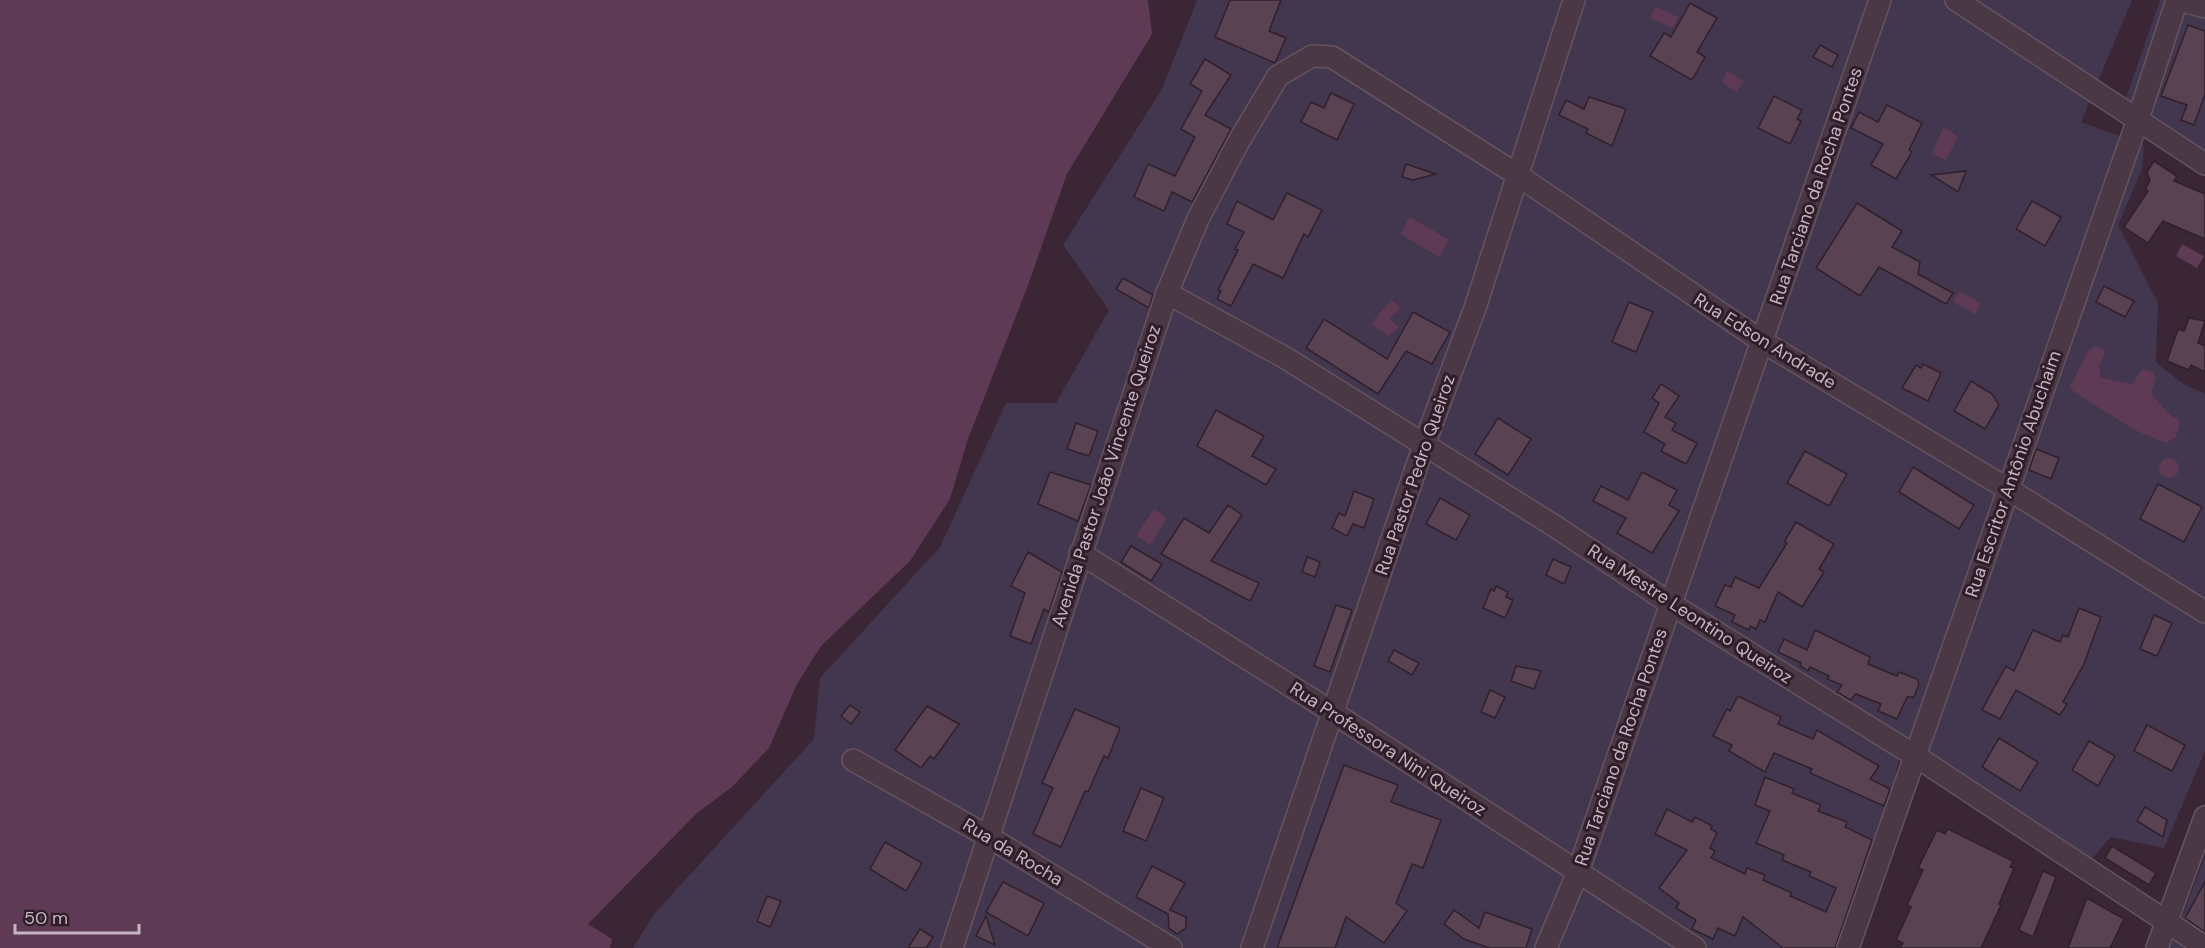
<svg xmlns="http://www.w3.org/2000/svg" width="2205" height="948" font-family="'DM Sans',sans-serif">
<style>
.green{fill:#43374f}
.water{fill:#5e3a54}
.building{fill:#594252;stroke:#31202c;stroke-width:1.5}
.lines{fill:none;stroke-linecap:round;stroke-linejoin:round}
.minor-casing{stroke:#655460;stroke-width:24}
.minor{stroke:#4a3945;stroke-width:21}
.labels{text-anchor:middle;stroke-width:6;stroke-linejoin:round;paint-order:stroke}
.street-label{font-size:18px;fill:#c6b4c0;stroke:#2f1e2a}
</style>
<rect width="100%" height="100%" fill="#3a2634"/>
<g class="green">
<path d="M1197,0H2132L2081,122L2144,145L2142,169L2118,225L2158,303L2156,362L2182,383L2205,394V751L2164,848L2111,837L2080,872L1899,758L1885,823L1841,929L1839,948H633L654,914L814,739L820,678L940,547L1006,403H1056L1109,310L1063,245L1162,89Z"/>
<path d="M2160,0H2205V171L2118,121Z"/>
<path d="M2205,856V948H2170Z"/>
</g>
<g class="water">
<path d="M0,0H1148L1152,34L1067,174L1027,288L968,439L950,499L910,561L821,646L797,684L769,748L732,787L697,813L588,924L612,939L610,948H0Z"/>
<path d="M1656,7L1678,17L1673,28L1650,18Z"/>
<path d="M1727,71L1744,81L1736,92L1722,82Z"/>
<path d="M1944,126L1958,137L1946,160L1932,154Z"/>
<path d="M1410,217L1449,240L1439,257L1400,234Z"/>
<path d="M2182,244L2204,256L2197,268L2176,256Z"/>
<path d="M1959,291L1981,303L1975,314L1953,302Z"/>
<path d="M1392,300L1401,308L1389,319L1399,327L1389,336L1373,325L1375,318Z"/>
<path d="M2095,346L2106,351L2099,366L2101,378L2132,384L2142,369L2153,372L2156,377L2151,394L2170,415L2180,421L2176,437L2166,443L2135,430L2074,392L2070,386L2089,350Z"/>
<circle cx="2169" cy="468" r="10"/>
<path d="M1154,509L1167,518L1150,545L1136,536Z"/>
</g>
<g class="building">
<path d="M1230,0H1281L1269,31L1286,38L1275,63L1215,37Z"/>
<path d="M1690,3L1717,18L1697,52L1705,57L1692,80L1650,56L1664,33L1671,37Z"/>
<path d="M2188,25L2205,31V94L2194,125L2181,120L2187,105L2161,96Z"/>
<path d="M1820,45L1838,55L1832,67L1813,57Z"/>
<path d="M1205,59L1231,75L1205,115L1231,129L1192,202L1172,192L1164,211L1134,197L1148,164L1175,176L1195,137L1181,129L1202,91L1190,84Z"/>
<path d="M1331,93L1354,104L1337,140L1301,122L1311,102L1324,108Z"/>
<path d="M1774,96L1802,110L1797,119L1801,121L1790,144L1758,128Z"/>
<path d="M1589,97L1626,109L1612,146L1586,133L1588,129L1559,115L1566,100L1584,109Z"/>
<path d="M1887,105L1922,123L1909,150L1912,152L1896,179L1871,165L1883,144L1851,128L1859,112L1878,122Z"/>
<path d="M2154,161L2177,176L2174,181L2205,194V239L2163,221L2148,243L2124,227L2148,191L2145,189L2150,181L2147,172Z"/>
<path d="M1406,164L1436,174L1413,180L1402,177Z"/>
<path d="M1966,171L1958,192L1931,175Z"/>
<path d="M1287,193L1322,210L1308,237L1304,234L1283,278L1253,264L1231,306L1217,299L1221,291L1218,290L1238,250L1235,249L1244,232L1227,224L1237,201L1273,220Z"/>
<path d="M2032,201L2061,217L2045,246L2016,229Z"/>
<path d="M1857,203L1902,231L1892,247L1920,262L1918,274L1953,293L1946,304L1879,267L1860,296L1816,268Z"/>
<path d="M1123,278L1153,295L1149,308L1116,289Z"/>
<path d="M2104,286L2134,301L2125,317L2096,302Z"/>
<path d="M1629,302L1653,312L1636,352L1612,342Z"/>
<path d="M1413,312L1450,332L1432,364L1406,351L1378,394L1306,348L1324,319L1387,359Z"/>
<path d="M2189,318L2205,321L2198,343L2205,346V372L2191,365L2189,370L2167,361L2178,329L2184,331Z"/>
<path d="M1923,364L1941,373L1928,401L1902,388L1916,365L1921,368Z"/>
<path d="M1971,381L1992,394L1999,405L1985,429L1954,411Z"/>
<path d="M1661,384L1679,396L1665,417L1676,423L1672,430L1697,443L1686,464L1661,451L1665,444L1644,432L1659,403L1652,398Z"/>
<path d="M1216,410L1264,436L1252,456L1276,469L1266,485L1197,446Z"/>
<path d="M1498,418L1531,439L1508,475L1475,454Z"/>
<path d="M1076,423L1098,431L1089,456L1067,449Z"/>
<path d="M2036,449L2059,458L2051,479L2029,470Z"/>
<path d="M1805,451L1847,474L1829,506L1787,483Z"/>
<path d="M1913,467L1974,505L1959,529L1899,492Z"/>
<path d="M1050,472L1091,485L1078,521L1038,504Z"/>
<path d="M1642,472L1677,490L1669,505L1679,511L1652,553L1617,533L1626,518L1593,501L1601,486L1628,500Z"/>
<path d="M2158,484L2202,507L2184,542L2140,519Z"/>
<path d="M1354,491L1374,499L1364,528L1353,524L1347,536L1332,528L1339,513L1345,516Z"/>
<path d="M1440,498L1470,515L1456,540L1426,524Z"/>
<path d="M1228,505L1242,515L1211,561L1259,583L1250,601L1161,554L1184,518L1209,533Z"/>
<path d="M1796,522L1834,544L1819,569L1824,572L1802,607L1778,592L1765,622L1760,620L1756,629L1750,626L1749,630L1732,622L1735,615L1715,606L1725,585L1731,587L1735,577L1759,588L1787,543L1784,542Z"/>
<path d="M1131,546L1162,564L1151,581L1121,562Z"/>
<path d="M1028,552L1062,572L1049,612L1044,609L1031,644L1010,636L1025,593L1011,586Z"/>
<path d="M1307,557L1320,562L1315,577L1302,572Z"/>
<path d="M1553,559L1571,567L1564,584L1546,575Z"/>
<path d="M1496,586L1508,592L1506,597L1513,600L1505,618L1483,608L1491,589L1494,591Z"/>
<path d="M1336,605L1352,610L1330,672L1314,666Z"/>
<path d="M2079,608L2101,617L2084,664L2063,702L2067,704L2060,715L2016,690L2000,719L1982,710L2006,666L2014,671L2033,630L2060,642L2063,635L2068,637Z"/>
<path d="M2154,615L2172,623L2157,656L2140,649Z"/>
<path d="M1815,630L1870,657L1868,664L1897,676L1899,672L1917,679L1919,684L1914,697H1907L1897,719L1878,711L1881,704L1856,694L1850,700L1837,692L1842,685L1827,679L1829,676L1810,667L1808,671L1800,666L1801,663L1778,652L1784,639L1807,650Z"/>
<path d="M1394,650L1419,663L1412,675L1388,661Z"/>
<path d="M1516,666L1541,671L1534,689L1511,681Z"/>
<path d="M1490,690L1505,697L1495,718L1481,712Z"/>
<path d="M1738,696L1781,717L1778,724L1813,739L1817,730L1879,766L1870,779L1890,789L1884,806L1810,773L1812,769L1774,753L1765,772L1729,751L1732,745L1713,736L1727,709L1730,711Z"/>
<path d="M850,705L860,712L851,724L841,716Z"/>
<path d="M927,706L959,724L934,759L930,756L921,768L895,750Z"/>
<path d="M1075,709L1120,728L1108,758L1104,756L1088,792L1085,791L1061,847L1033,834L1053,788L1042,783Z"/>
<path d="M2147,725L2185,745L2172,771L2134,751Z"/>
<path d="M1999,738L2038,762L2020,791L1982,767Z"/>
<path d="M2089,741L2115,756L2098,786L2072,770Z"/>
<path d="M1344,765L1398,785L1391,802L1441,820L1423,868L1412,864L1396,903L1407,911L1384,943L1346,917L1335,948H1277Z"/>
<path d="M1765,777L1794,789L1792,793L1821,805L1818,811L1847,822L1845,827L1872,840L1835,948H1783L1743,917L1735,936L1718,928L1713,939L1692,929L1696,920L1676,908L1679,903L1659,888L1687,850L1655,834L1667,809L1692,822L1695,817L1712,826L1711,829L1717,833L1710,848L1715,851L1711,858L1745,874L1747,868L1765,875L1763,880L1792,893L1790,896L1826,912L1836,888L1809,876L1811,872L1782,860L1784,855L1756,843L1770,811L1755,805Z"/>
<path d="M1141,788L1164,798L1146,841L1123,831Z"/>
<path d="M2145,807L2167,820L2163,837L2137,821Z"/>
<path d="M1948,829L2013,861L2010,867L2014,868L1999,904L2001,905L1981,948H1900L1903,943L1896,940L1911,907L1907,905L1923,870L1918,868L1937,830L1945,834Z"/>
<path d="M885,842L922,863L906,891L870,869Z"/>
<path d="M2112,846L2156,873L2149,885L2105,858Z"/>
<path d="M1152,866L1185,883L1170,910L1186,917V928L1177,934L1169,928L1168,914L1136,897Z"/>
<path d="M2043,871L2056,877L2033,937L2019,930Z"/>
<path d="M1003,882L1044,903L1028,936L986,912Z"/>
<path d="M2205,882V932L2185,918Z"/>
<path d="M767,896L781,901L770,927L757,921Z"/>
<path d="M2087,898L2124,919L2110,948H2068Z"/>
<path d="M1454,910L1479,928L1485,912L1532,929L1526,948H1489L1464,939L1444,924Z"/>
<path d="M986,916L995,945L976,936Z"/>
<path d="M920,929L933,937L926,948H908Z"/>
</g>
<g class="lines">
<defs>
<g id="minor">
<path d="M1956,0L2205,164"/>
<path d="M2179,0L2205,7"/>
<path d="M1167,293L1284,357L1553,525L1671,604L1917,757L2205,947"/>
<path d="M1080,553L1332,712L1695,948"/>
<path d="M853,760L989,837L1171,948"/>
<path d="M952,948L1167,293L1198,219L1239,141L1278,76L1312,56L1332,57L1516,174L1763,342L2008,489L2205,612"/>
<path d="M1252,948L1424,445L1475,308L1574,0"/>
<path d="M1546,948L1578,872L1880,0"/>
<path d="M1848,948L2137,122L2177,0"/>
<path d="M2157,948L2205,817"/>
</g>
</defs>
<use href="#minor" class="minor-casing"/>
<use href="#minor" class="minor"/>
</g>
<g class="labels">
<g class="street-label">
<text transform="translate(1816 186) rotate(-71)" y="6">Rua Tarciano da Rocha Pontes</text>
<text transform="translate(1765 341) rotate(32)" y="6">Rua Edson Andrade</text>
<text transform="translate(2013 474) rotate(-71)" y="6">Rua Escritor Antônio Abuchaim</text>
<text transform="translate(1415 475) rotate(-71)" y="6">Rua Pastor Pedro Queiroz</text>
<text transform="translate(1106 476) rotate(-72)" y="6">Avenida Pastor João Vincente Queiroz</text>
<text transform="translate(1690 614) rotate(33)" y="6">Rua Mestre Leontino Queiroz</text>
<text transform="translate(1621 747) rotate(-71)" y="6">Rua Tarciano da Rocha Pontes</text>
<text transform="translate(1388 749) rotate(33)" y="6">Rua Professora Nini Queiroz</text>
<text transform="translate(1013 852) rotate(31)" y="6">Rua da Rocha</text>
</g>
</g>
<path d="M15 924v9h124v-9" fill="none" stroke="#c6b4c0" stroke-width="3"/>
<text x="24" y="924" font-size="18" fill="#c6b4c0" stroke="#2f1e2a" stroke-width="4.5" paint-order="stroke">50 m</text>
</svg>
